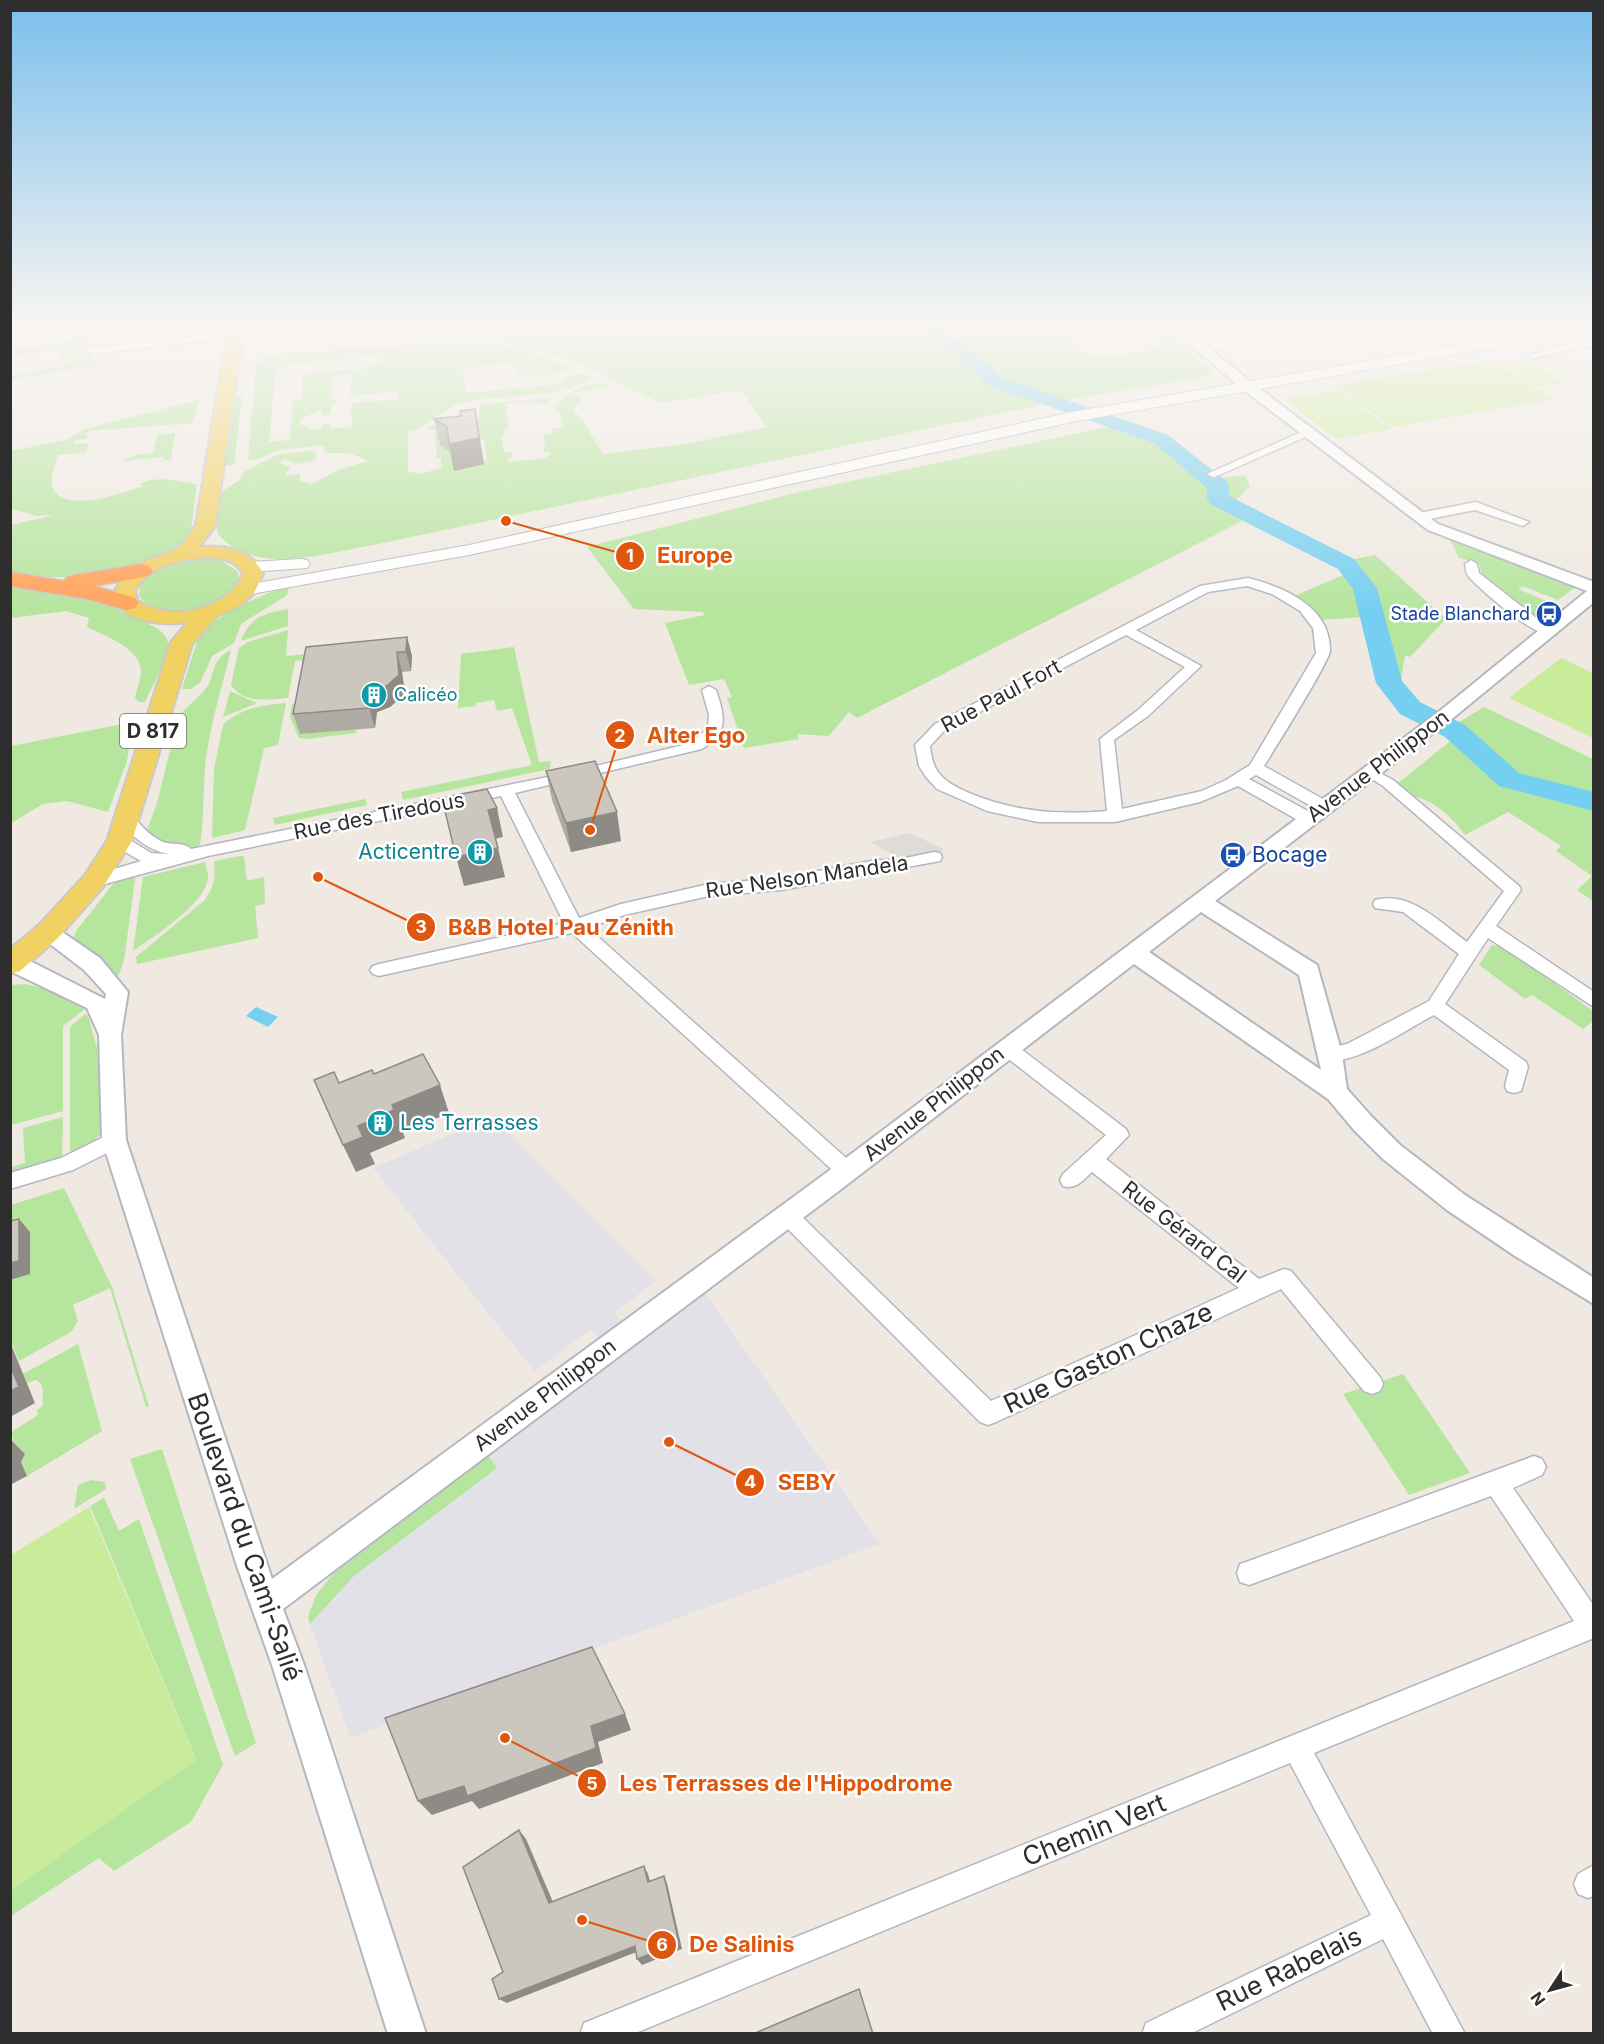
<svg xmlns="http://www.w3.org/2000/svg" width="1604" height="2044" font-family="Inter,sans-serif">
<style>
.industrial{fill:#e3e1e8}
.medical{fill:#f5dfe0}
.green{fill:#b6e59e;fill-rule:evenodd}
.pitch{fill:#c9ec9a}
.plaza{fill:#dfdcd8}
.water{fill:#75cff0}
.lines{fill:none;stroke-linecap:round;stroke-linejoin:round}
.river{fill:#75cff0;fill-rule:evenodd}
.minor-casing{stroke:#b4b7c1;stroke-width:3}
.tertiary-casing{stroke:#b4b7c1;stroke-width:4}
.secondary-casing{stroke:#b4b7c1;stroke-width:2}
.primary-casing{stroke:#c9c9c9;stroke-width:4}
.motorway-casing{stroke:#c9c9c9;stroke-width:3}
.minor{fill:#fff;fill-rule:evenodd}
.tertiary{fill:#fff;fill-rule:evenodd}
.secondary{fill:#fff;fill-rule:evenodd}
.primary{fill:#f2d163;fill-rule:evenodd}
.motorway{fill:#ffa35c;fill-rule:evenodd}
.wall{fill:#afaba4}
.shaded-wall{fill:#8e8b86}
.building{fill:#cbc7bf;stroke:#8e8b86;stroke-width:1.5}
.labels{text-anchor:middle;stroke-width:5;stroke-linejoin:round;paint-order:stroke}
.far-transit-label{font-size:18px;fill:#164399;stroke:#fff;text-anchor:end}
.far-culture-label{font-size:18px;fill:#0d838f;stroke:#fff;text-anchor:start}
.shield{fill:#fff;stroke:#6d6d6d;stroke-width:1.5}
.shield-label{font-size:20px;font-weight:bold;fill:#2e2e2e}
.street-label{font-size:21px;fill:#2e2e2e;stroke:#fff}
.culture-label{font-size:21px;fill:#0d838f;stroke:#fff;text-anchor:end}
.transit-label{font-size:21px;fill:#164399;stroke:#fff;text-anchor:start}
.near-street-label{font-size:26px;fill:#2e2e2e;stroke:#fff}
.leader{fill:none;stroke:#df570e;stroke-width:2}
.callout-dot{fill:#df570e;stroke:#fff;stroke-width:2}
.mark-label{font-size:18px;text-anchor:middle;font-weight:bold;fill:#fff}
.callout-label{font-size:22px;text-anchor:middle;font-weight:bold;fill:#df570e;stroke:#fff;stroke-width:5;stroke-linejoin:round;paint-order:stroke}
</style>
<rect width="100%" height="100%" fill="#efe9e1"/>
<path class="industrial" d="M492,1117L656,1281L615,1312L635,1347L638,1339L703,1290L880,1544L350,1738L310,1624L354,1576L497,1468L487,1454L613,1358L620,1359L590,1330L534,1371L373,1168Z"/>
<path class="medical" d="M372,327H504L373,340Z"/>
<g class="green">
<path d="M485,327H1053L1094,359L1167,347L1161,342L1146,341L1137,330L1163,328L1214,373L1202,378L1058,401L373,545C325,553 255,577 218,534L216,524L219,500L224,490L240,480L244,472L276,455L309,451L316,452V460L297,464L285,459L279,463L290,467L285,476L300,474V481L312,484L338,470L368,461L350,453H325L324,445L280,450L255,460L248,459L256,366L261,360L282,353L482,341L523,350L571,366L570,369L542,378L540,374L518,376L513,363L463,368L466,393L560,384C569,376 578,370 590,377C575,397 494,396 469,401C447,405 431,422 414,431L408,432V471L420,474L441,468V458H437L435,430L426,429L439,422L453,454L450,455L453,457L454,471L481,465L479,462L487,461L484,439H480L466,419L480,417L479,406L481,404L550,398L548,402L535,404L534,400L505,404L509,428L504,429L505,435L501,436L504,452H511L512,458H508L509,462L545,458L550,454L549,451L544,452L543,448L546,447L543,435L553,434L552,429L563,427L559,410L553,408C565,394 592,375 611,387L573,393L578,395L583,403L576,405L574,411C587,422 592,440 604,454L692,443L767,427L741,390L660,403L583,364L490,339ZM382,356V363L367,364L366,368L303,374L302,400L293,401L290,440L269,442L276,368L286,367V364ZM352,374L350,396L392,392H397V399L351,403L352,427L331,429V423L322,424V429H310L300,424L301,418L321,410L322,415L331,414V404H336V399H331L332,376Z"/>
<path d="M87,337L88,350L60,361L56,349L11,357V351Z"/>
<path d="M92,355V360H97L98,365L11,380V376L62,367V364Z"/>
<path d="M240,396L242,397L234,465L224,466L234,397Z"/>
<path d="M199,400L193,423L88,431L85,434L90,438L76,440L74,444L89,443L86,452L58,455C56,463 50,478 52,486C60,515 125,493 143,486L140,484C157,475 179,481 197,484L191,531L188,537L174,549L132,568L74,577H47L11,572V525L55,515L36,516L12,509L11,451L66,440L83,430L100,425Z"/>
<path d="M1130,422L1193,470L1221,478L1245,475L1250,486L1226,511L1244,520L857,718L849,712L829,736L797,734L799,739L744,748L727,698L732,697L724,679L689,685L665,623L705,615L702,612L634,609L587,547L795,493Z"/>
<path d="M175,433L171,460H163V457L122,461L136,455L152,453L158,435Z"/>
<path d="M1449,537L1577,586L1558,600L1523,586L1518,589L1553,604L1533,620L1483,579L1479,563L1459,558Z"/>
<path d="M1375,555L1446,619L1410,657L1405,655L1401,680L1374,602L1372,584L1351,563L1354,559Z"/>
<path d="M204,559L222,561L238,572C247,606 158,624 139,596L140,586C154,565 181,560 204,559Z"/>
<path d="M1343,571L1355,584L1364,617L1320,620L1294,596L1343,575Z"/>
<path d="M11,586C42,590 76,592 107,603C115,606 122,614 131,617C149,625 167,627 170,650L145,702H139L135,698C137,689 141,679 141,670C140,648 103,635 87,627L89,618L66,611L11,618Z"/>
<path d="M289,587L287,595L241,624L234,643L212,656L200,683L190,689H182L199,635L209,625L233,609L268,593Z"/>
<path d="M288,609V626L241,641C251,616 263,614 288,609Z"/>
<path d="M288,630L286,656L329,652L328,657L295,661L288,698C268,700 244,704 231,685L239,648L248,642Z"/>
<path d="M514,647L539,762L551,761L550,769L403,800L401,792L532,765L512,708L497,711L494,700L476,703V706L458,708L461,654Z"/>
<path d="M231,650C222,688 209,727 205,767C203,793 204,818 200,845C181,853 163,846 149,833L148,827L157,803L178,718C185,707 194,702 202,693C217,679 208,660 231,650Z"/>
<path d="M230,691L257,703L223,717Z"/>
<path d="M286,703L278,745L264,748L245,830L212,838L214,769L223,725C239,708 264,705 286,703Z"/>
<path d="M292,704H295L301,734L357,729L356,733L306,739L299,738L290,717Z"/>
<path d="M1484,707L1593,759V796C1560,790 1522,786 1496,763C1481,750 1471,734 1454,725Z"/>
<path d="M133,722L127,761L108,812L67,801L43,804L11,823V746Z"/>
<path d="M1454,738L1491,774L1511,786L1593,809V901L1577,890L1592,876L1556,851L1561,846L1508,812L1465,835C1456,822 1440,806 1425,800C1411,795 1410,795 1396,785Z"/>
<path d="M365,799L367,805L275,825L273,818Z"/>
<path d="M240,856H244L247,881L264,877L265,904L255,906L258,938L137,964L136,957L205,900C214,886 216,878 214,861Z"/>
<path d="M205,862C206,867 208,872 208,876C209,902 153,937 133,951L143,877Z"/>
<path d="M136,873L124,960L117,980L77,945L74,938L76,931L118,878Z"/>
<path d="M1492,945L1504,947L1593,1011V1021L1583,1029L1532,995L1525,999L1479,965Z"/>
<path d="M25,984L55,991L85,1009L63,1026V1111L11,1125V985Z"/>
<path d="M85,1014L88,1016L97,1048L105,1128L94,1142L70,1156V1027Z"/>
<path d="M63,1117L62,1160L11,1177V1167L25,1163L23,1128Z"/>
<path d="M64,1188L112,1287L149,1407H146L110,1288L73,1305L78,1321L71,1332L19,1361L11,1342V1205Z"/>
<path d="M78,1344L102,1431L27,1476L21,1462L25,1454L17,1453L11,1432L38,1415L37,1410L43,1406C42,1396 46,1385 36,1380L27,1383L23,1374Z"/>
<path d="M1403,1374L1470,1473L1409,1495L1343,1394Z"/>
<path d="M162,1449L256,1743L235,1756L130,1459Z"/>
<path d="M487,1454L497,1468L354,1576L310,1624L308,1617L316,1595L332,1575Z"/>
<path d="M91,1480L105,1482L106,1489L74,1509L78,1485Z"/>
<path d="M104,1498L119,1531L139,1519L223,1765L191,1822L114,1871L99,1858L11,1916L10,1891L196,1759L90,1506Z"/>
</g>
<g class="pitch">
<path d="M1491,360L1554,399L1392,427L1334,385Z"/>
<path d="M1528,360L1565,383L1539,387L1503,363Z"/>
<path d="M1338,390L1392,429L1336,439L1284,399Z"/>
<path d="M1561,658L1593,673V738L1509,698Z"/>
<path d="M89,1507L196,1760L11,1890V1555Z"/>
</g>
<path class="plaza" d="M910,833L945,850L902,860L870,842Z"/>
<path class="water" d="M256,1007L278,1017L268,1027L246,1016Z"/>
<g class="lines">
<path class="river" d="M928,327H946L943,333L974,351L1001,377L1168,435L1226,481L1229,486V496L1354,559L1377,588L1402,681L1420,702L1465,725L1519,773L1594,792V811L1499,786L1445,737L1400,714L1376,683L1353,589L1338,569L1210,504L1207,499V488L1154,443L987,385L960,359L926,339L924,335Z"/>
<defs>
<g id="minor">
<path d="M1242,327H1254L1224,347L1201,352L1196,349L1217,343Z"/>
<path d="M234,332L237,333V337L91,354L86,351L91,348Z"/>
<path d="M1583,340L1594,342V348L1583,346L1533,359L1528,356Z"/>
<path d="M1308,429L1312,430V434L1217,476L1213,477L1207,474Z"/>
<path d="M1476,502L1529,522L1523,526L1475,510L1419,521L1413,517L1419,513Z"/>
<path d="M1471,560L1477,564L1479,573L1553,631L1551,634C1535,638 1481,590 1469,577C1466,574 1466,569 1465,564Z"/>
<path d="M1248,578C1284,587 1331,607 1330,651C1329,662 1274,750 1264,766L1330,803L1333,807L1325,812L1320,811L1256,775L1249,779L1315,815L1317,819L1315,823H1303L1238,786L1200,802L1115,822H1038L987,811L937,789L926,777L919,766L915,745L935,724L1200,586ZM1247,586L1272,594L1300,611L1313,628L1316,653L1250,765L1226,780L1202,791L1122,809L1114,740L1148,716L1201,666L1136,630L1208,592ZM1126,635L1185,667L1138,710L1100,739L1107,811C1059,815 1014,812 969,793C958,788 945,782 938,772C933,765 931,755 930,746L945,730Z"/>
<path d="M709,686L716,690C725,717 729,732 702,749L515,793L579,918L621,904L709,884L781,878L877,860H896L934,852L940,853L942,857L940,861L781,890L709,896L624,915L588,928L854,1165L857,1171L854,1177L847,1179L840,1177L572,933L379,976L373,974L370,970L373,966L379,964L564,923L501,796L208,856L94,887L88,885L86,881L88,877L141,861L113,845L111,841L113,837H125L151,853L169,854C148,850 136,839 121,824L119,820L121,816H133C141,826 151,837 163,842C173,845 184,842 191,849L558,775L692,743L708,728L709,715L702,690Z"/>
<path d="M1369,767L1393,780L1519,886L1521,890L1496,926L1594,992V1007L1488,938L1445,1004L1526,1062L1528,1067L1521,1091L1514,1093L1507,1091L1505,1086L1509,1070L1434,1015C1408,1028 1353,1068 1325,1059L1322,1054L1325,1049L1347,1044L1429,1001L1459,954L1403,912L1375,908L1373,904L1375,900C1410,890 1441,923 1467,942L1504,891L1383,786L1361,772L1364,769Z"/>
<path d="M1007,1041L1013,1043L1126,1129L1129,1135L1106,1159L1259,1279L1284,1269L1291,1271L1380,1377L1383,1384L1380,1391L1372,1394L1364,1391L1281,1289L996,1422L988,1425L980,1422L780,1221L777,1215L780,1209L787,1206L794,1209L991,1401L1239,1288L1092,1172C1083,1180 1076,1190 1063,1186L1060,1180L1063,1174L1106,1135L1001,1053L998,1048L1001,1043Z"/>
<path d="M114,1132L121,1134L124,1140L121,1146L73,1170L10,1189V1173L61,1158Z"/>
<path d="M1534,1456L1542,1459L1546,1467L1542,1475L1513,1488L1594,1606V1638L1314,1753L1465,2034H1433L1383,1939L1190,2034H1142L1146,2023L1371,1915L1290,1763L633,2034H580L584,2023L1574,1621L1491,1496L1249,1585L1240,1582L1237,1573L1240,1564L1249,1561Z"/>
<path d="M1594,1865V1896L1588,1898L1578,1894L1574,1884L1578,1874Z"/>
</g>
<path id="tertiary" d="M1170,327H1183L1251,382L1438,524L1594,582V602L1453,718L1215,901L1317,965L1342,1054L1347,1089L1371,1116L1400,1145L1465,1195L1594,1278V1304L1515,1256L1447,1210L1383,1159L1354,1130L1328,1099L1134,964L840,1190L283,1609L304,1665L426,2034H388L272,1665L237,1566L102,1140L99,1035L87,1008L10,971V955L20,956L105,999L106,994L84,970L41,937L37,932L41,927L48,924L55,927L100,958L128,992L121,1035L126,1140L272,1579L822,1176L1441,710L1587,591L1428,530L1241,388ZM1201,912L1299,975L1321,1070L1149,952Z"/>
<g id="secondary">
<path d="M1565,327H1594V330L1072,422L469,555L246,595L240,594L237,590L240,586L469,545L1072,412Z"/>
<path d="M301,559L307,560L310,564L307,568L250,572L244,571L241,567L244,563L250,562Z"/>
</g>
<path id="primary" d="M228,327H244L215,526L199,547C224,545 252,549 263,574L254,593L241,605L217,616L192,644L132,841L103,887L57,939L20,971L10,974V949L39,925L85,875L107,841L171,642L188,622C165,625 131,624 117,603L115,590C134,559 144,563 173,551C182,547 190,533 196,525ZM203,558C218,558 236,558 243,574C227,611 169,623 137,600L135,590C150,566 177,560 203,558Z"/>
<path id="motorway" d="M141,564L149,566L153,571L149,576L94,586L135,598L139,603L135,608L127,610L88,599L10,586V572L64,581L67,577L75,575Z"/>
</defs>
<use href="#minor" class="minor-casing"/>
<use href="#tertiary" class="tertiary-casing"/>
<use href="#secondary" class="secondary-casing"/>
<use href="#primary" class="primary-casing"/>
<use href="#motorway" class="motorway-casing"/>
<use href="#minor" class="minor"/>
<use href="#tertiary" class="tertiary"/>
<use href="#secondary" class="secondary"/>
<use href="#primary" class="primary"/>
<use href="#motorway" class="motorway"/>
</g>
<g class="wall">
<path d="M475,409L484,464L454,471L450,452L440,445L434,419L461,416Z"/>
<path d="M407,637L412,656L411,671L402,672L405,694L390,707L377,712L375,728L300,734L293,714Z"/>
<path d="M546,771L621,841L571,852L552,800Z"/>
</g>
<g class="shaded-wall">
<path d="M475,409L484,464L454,471L449,444Z"/>
<path d="M407,637L412,656L411,671L406,652Z"/>
<path d="M397,652L402,672L405,694L390,707L377,712L375,728L369,708L371,692Z"/>
<path d="M497,808L503,837L494,839L488,810Z"/>
<path d="M617,812L621,841L571,852L566,823Z"/>
<path d="M498,848L505,877L464,886L456,857Z"/>
<path d="M440,1085L449,1113L403,1133L405,1138L370,1153L375,1164L356,1172L343,1145L358,1126L392,1105Z"/>
<path d="M19,1219L30,1232V1274L10,1280V1263Z"/>
<path d="M10,1342L35,1403L10,1417Z"/>
<path d="M10,1436L13,1442L25,1454L21,1462L27,1476L10,1485Z"/>
<path d="M625,1714L631,1730L598,1742L603,1763L479,1809L472,1801L432,1815L418,1801L464,1786L591,1726Z"/>
<path d="M519,1830L526,1839L556,1909L549,1903Z"/>
<path d="M644,1866L648,1874L652,1889L648,1882Z"/>
<path d="M664,1876L667,1883L682,1949L642,1965L637,1959Z"/>
<path d="M635,1946L639,1951L507,2003L499,1999Z"/>
</g>
<g class="building">
<path d="M475,409L479,438L449,444L447,427L434,419L461,416L460,411Z"/>
<path d="M407,637L406,652H397L399,675L384,688L371,692L369,708L293,714L306,647Z"/>
<path d="M595,761L617,812L566,823L546,771Z"/>
<path d="M487,789L497,808L488,810L498,848L456,857L442,798Z"/>
<path d="M423,1054L440,1085L392,1105L394,1110L358,1126L363,1137L343,1145L314,1080L334,1072L339,1083L372,1070L374,1074Z"/>
<path d="M19,1219V1261L10,1263V1221Z"/>
<path d="M10,1365L19,1387L10,1391Z"/>
<path d="M592,1647L625,1714L591,1726L596,1748L467,1796L464,1786L418,1801L385,1718Z"/>
<path d="M519,1830L549,1903L644,1866L648,1882L664,1876L679,1943L637,1959L635,1946L499,1999L492,1979L503,1972L463,1867Z"/>
<path d="M859,1989L873,2034H753Z"/>
</g>
<linearGradient id="sky" x2="0" y2="1"><stop stop-color="#7abfeb"/><stop offset="0.53" stop-color="#f8f5f2"/><stop offset="1" stop-color="#f8f5f2" stop-opacity="0"/></linearGradient>
<rect width="1604" height="613" fill="url(#sky)"/>
<defs>
<symbol id="bus-disc" viewBox="-11 -11 22 22"><circle r="9.5" fill="#1a4fb4" stroke="#fff"/><path d="M-5-6H5V4H4V6H2V4H-2V6H-4V4H-5ZM-3.5-4V0h7V-4ZM-3.5 1.2v1.5H-2V1.2ZM2 1.2v1.5H3.5V1.2Z" fill="#fff"/></symbol>
<symbol id="building-disc" viewBox="-11 -11 22 22"><circle r="9.5" fill="#0f9aa8" stroke="#fff"/><path d="M-4-6H4V6H1V3H-1V6H-4ZM-2.5-4.3h1.7v1.8h-1.7ZM.8-4.3h1.7v1.8H.8ZM-2.5-1h1.7V.8h-1.7ZM.8-1h1.7V.8H.8Z" fill="#fff"/></symbol>
</defs>
<g fill-rule="evenodd">
<use href="#bus-disc" x="1534" y="599" width="30" height="30"/>
<use href="#building-disc" x="359" y="680" width="30" height="30"/>
<use href="#building-disc" x="465" y="837" width="30" height="30"/>
<use href="#bus-disc" x="1218" y="840" width="30" height="30"/>
<use href="#building-disc" x="365" y="1108" width="30" height="30"/>
</g>
<g class="labels">
<g class="far-transit-label">
<text x="1530" y="620">Stade Blanchard</text>
</g>
<g class="far-culture-label">
<text x="394" y="701">Calicéo</text>
</g>
<rect class="shield" x="120" y="714" width="66" height="34" rx="4.5"/>
<g class="shield-label">
<text x="153" y="738">D 817</text>
</g>
<g class="street-label">
<text transform="translate(1001 696) rotate(-28)" y="7">Rue Paul Fort</text>
<text transform="translate(1378 766) rotate(-37)" y="7">Avenue Philippon</text>
<text transform="translate(379 816) rotate(-11)" y="7">Rue des Tiredous</text>
<text transform="translate(807 877) rotate(-8)" y="7">Rue Nelson Mandela</text>
<text transform="translate(934 1104) rotate(-38)" y="7">Avenue Philippon</text>
<text transform="translate(1184 1232) rotate(38)" y="7">Rue Gérard Cal</text>
<text transform="translate(545 1395) rotate(-37)" y="7">Avenue Philippon</text>
</g>
<g class="culture-label">
<text x="460" y="859">Acticentre</text>
<text x="400" y="1130" text-anchor="start">Les Terrasses</text>
</g>
<g class="transit-label">
<text x="1252" y="862">Bocage</text>
</g>
<g class="near-street-label">
<text transform="translate(1108 1358) rotate(-25)" y="9">Rue Gaston Chaze</text>
<text transform="translate(245 1537) rotate(71)" y="9">Boulevard du Cami-Salié</text>
<text transform="translate(1094 1830) rotate(-22)" y="9">Chemin Vert</text>
<text transform="translate(1289 1969) rotate(-26)" y="9">Rue Rabelais</text>
</g>
</g>
<path class="leader" d="M506 521L630 556M590 830L620 735M318 877L421 927M669 1442L750 1482M505 1738L592 1783M582 1920L662 1945"/>
<g class="callout-dot">
<circle cx="506" cy="521" r="6"/>
<circle cx="590" cy="830" r="6"/>
<circle cx="318" cy="877" r="6"/>
<circle cx="669" cy="1442" r="6"/>
<circle cx="505" cy="1738" r="6"/>
<circle cx="582" cy="1920" r="6"/>
<circle cx="630" cy="556" r="15"/>
<circle cx="620" cy="735" r="15"/>
<circle cx="421" cy="927" r="15"/>
<circle cx="750" cy="1482" r="15"/>
<circle cx="592" cy="1783" r="15"/>
<circle cx="662" cy="1945" r="15"/>
</g>
<g class="mark-label">
<text x="630" y="562">1</text>
<text x="620" y="742">2</text>
<text x="421" y="933">3</text>
<text x="750" y="1488">4</text>
<text x="592" y="1790">5</text>
<text x="662" y="1951">6</text>
</g>
<g class="callout-label">
<text x="695" y="563">Europe</text>
<text x="696" y="743">Alter Ego</text>
<text x="561" y="935">B&amp;B Hotel Pau Zénith</text>
<text x="807" y="1490">SEBY</text>
<text x="786" y="1791">Les Terrasses de l'Hippodrome</text>
<text x="742" y="1952">De Salinis</text>
</g>
<rect width="1604" height="2044" fill="none" stroke="#2e2e2e" stroke-width="24"/>
<g transform="translate(1550 1990) rotate(234)" stroke="#ffffff" stroke-width="4.5" paint-order="stroke">
<path d="M0-4.5L10 22L0 15L-10 22Z" fill="#2e2e2e"/>
<text y="-9" font-size="16" font-weight="bold" text-anchor="middle" fill="#2e2e2e">N</text>
</g>
</svg>
